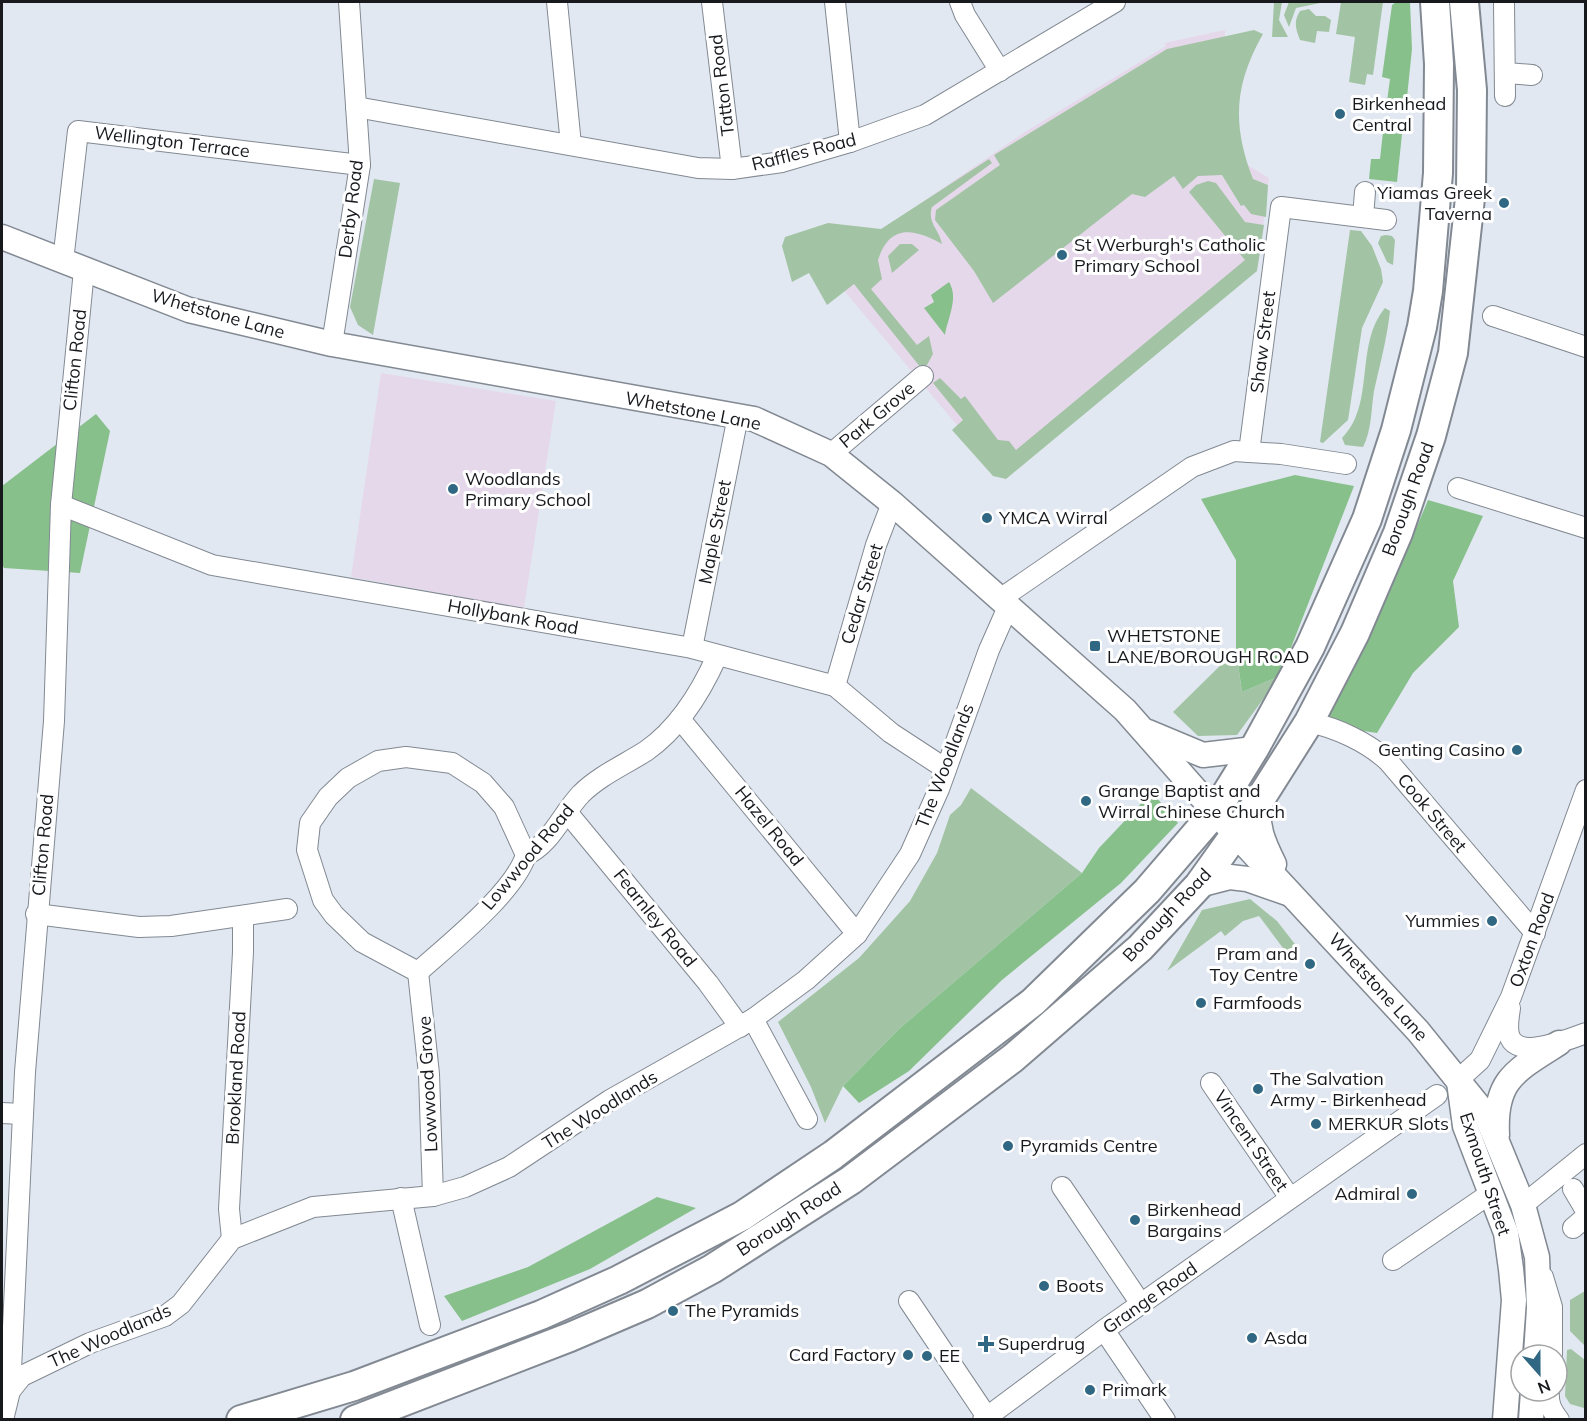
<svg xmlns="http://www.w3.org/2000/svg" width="1587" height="1421" font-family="Mulish,sans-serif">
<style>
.education{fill:#e6d8eb}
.green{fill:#a2c4a4}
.forest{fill:#88c08c}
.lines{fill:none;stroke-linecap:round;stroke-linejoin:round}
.minor-casing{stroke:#828992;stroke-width:22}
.major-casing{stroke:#828992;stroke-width:27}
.highway-casing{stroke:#828992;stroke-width:32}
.minor{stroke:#fff;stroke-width:20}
.major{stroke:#fff;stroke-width:24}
.highway{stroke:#fff;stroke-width:28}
.poi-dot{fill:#306782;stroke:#fff;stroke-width:2}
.labels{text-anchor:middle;stroke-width:6;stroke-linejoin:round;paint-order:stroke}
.street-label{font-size:18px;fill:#17191d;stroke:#fff}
.poi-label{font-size:18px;fill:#17191d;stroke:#fff;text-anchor:start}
</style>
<rect width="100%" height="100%" fill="#e1e8f2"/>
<g class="education">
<path d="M1225,30L1223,77L1246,164L1269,178L1258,268L1007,470L987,461L841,287L858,246L1025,132L1166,46L1164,43Z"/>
<path d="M381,373L556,401L524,608L351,577Z"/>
</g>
<g class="green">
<path d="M1274,2H1282L1279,20L1288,37H1272Z"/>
<path d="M1289,2H1325L1296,8L1289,27L1284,15Z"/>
<path d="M1341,2H1383L1373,75L1367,74L1365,85L1349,82L1355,37L1336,34Z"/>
<path d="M1309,9L1316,16H1325L1331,20L1329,32L1317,31L1315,43L1300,40C1296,29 1293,22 1300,11Z"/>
<path d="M1254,30L1263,34C1234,85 1232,125 1253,179L1268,185L1266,217L1251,214L1244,205L1241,206L1222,175L1198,176L1183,189L1174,176L1145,197L1132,194L993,303L974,271L935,220L936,210L1000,165L994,155L1167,49Z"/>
<path d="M989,159L992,163L932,207C927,223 939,229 942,244C915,229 890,223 878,260L882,279L871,289L917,345L929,336L933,354L927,365L921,368L854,284L827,305L809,273L792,282L782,246L785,237L828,223L881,229Z"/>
<path d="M374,179L400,183L373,335L358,325L350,307Z"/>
<path d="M1208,181L1216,183L1245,222L1264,225L1257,271L1006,479L993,476L952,430L963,420L933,383L940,378L961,399L965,396L998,440L1009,441L1016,450L1245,260L1189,192L1196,185Z"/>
<path d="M1350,230L1361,231L1372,246L1381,269L1383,282L1362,328L1348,420L1323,443L1320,442Z"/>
<path d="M1386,235L1392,236L1395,240L1393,265L1387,262L1378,243L1381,236Z"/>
<path d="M900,244H912L919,250L892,273L888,256Z"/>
<path d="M1385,308L1390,311C1387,339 1380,364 1374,391C1371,409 1372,430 1363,447L1345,445L1342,438C1376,404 1354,345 1385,308Z"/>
<path d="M1236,650L1242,692L1280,676L1237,735L1198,736L1173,712Z"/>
<path d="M971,788L1082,873L900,1028L843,1086L825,1123L811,1087L778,1022L859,958L910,901L937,853L950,815L961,805Z"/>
<path d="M1250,899L1277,921L1298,948L1289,956L1259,916L1243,921L1225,936L1221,931L1167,971L1202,910Z"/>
<path d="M1585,1291V1346L1570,1331V1300Z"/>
<path d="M1571,1349L1585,1360L1584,1408L1570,1404L1565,1396L1567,1350Z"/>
</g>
<g class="forest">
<path d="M1396,2H1410L1412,49L1406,107L1390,106L1387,101L1390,79L1382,77L1392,5Z"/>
<path d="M1383,132L1402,134L1397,182L1369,179L1371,159H1380Z"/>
<path d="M949,282C959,298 948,317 945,335L924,308L934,302L931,295Z"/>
<path d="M96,414L110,431L80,573L4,568L2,564V486Z"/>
<path d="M1295,475L1354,486L1280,676L1242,692L1236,650V560L1201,499Z"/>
<path d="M1428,500L1483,516L1453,581L1459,627L1413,673L1377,733L1322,725L1389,593Z"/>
<path d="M1152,792L1178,823L1121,883L1002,980L909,1071L859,1103L843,1086L900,1028L1082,873L1099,848Z"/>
<path d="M657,1197L696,1208L590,1269L462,1321L444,1296L528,1267Z"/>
</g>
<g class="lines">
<defs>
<g id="minor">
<path d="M557,2L571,145"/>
<path d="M712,2L732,169"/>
<path d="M835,2L850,142"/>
<path d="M960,2L965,15L1000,71"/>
<path d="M1504,2L1505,96"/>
<path d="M1506,73L1532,75"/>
<path d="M356,107L698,168L732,169L782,162L850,142L925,115L1115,2"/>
<path d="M1363,217L1365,192"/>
<path d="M63,261L78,131L360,165"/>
<path d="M1493,316L1586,347"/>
<path d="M332,344L360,165L349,2"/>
<path d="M1249,452L1281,207L1386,220"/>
<path d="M831,454L923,376"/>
<path d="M1458,488L1586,528"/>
<path d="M61,505L212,565L692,648L835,686L891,733L946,769"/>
<path d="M1000,599L1192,467L1234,451L1281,454L1346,464"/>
<path d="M692,648L738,416"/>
<path d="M835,686L876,545L892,503"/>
<path d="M680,719L857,934"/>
<path d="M1309,722C1337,728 1367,742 1388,761L1535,933"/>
<path d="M567,812L708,983L740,1027"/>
<path d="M526,855L504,807L483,783L452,763L406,757L378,761L348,778L328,797L310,823L307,850L323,900L334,915L362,942L418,972C448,945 514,893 526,855C551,844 562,814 581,794C599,776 624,765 646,751C679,728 701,692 717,656"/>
<path d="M36,914L139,927L171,926L287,909"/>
<path d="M418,972L429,1074L433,1196"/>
<path d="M1510,1008C1509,1017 1505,1032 1512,1041C1525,1057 1570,1039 1586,1033"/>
<path d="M753,1019L807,1119"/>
<path d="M1458,1080L1480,1060L1511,997L1586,790"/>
<path d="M1211,1083L1290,1198"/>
<path d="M2,1113L22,1114"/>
<path d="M1062,1187L1141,1304"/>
<path d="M1573,1189L1586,1211"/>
<path d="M401,1198L430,1325"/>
<path d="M1523,1205L1586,1154"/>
<path d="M1573,1228L1586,1217"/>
<path d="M232,1239L229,1209L243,952V917"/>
<path d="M1393,1260L1491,1193"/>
<path d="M1543,1277L1552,1307V1355"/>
<path d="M909,1301L987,1417"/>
<path d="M1104,1330L1165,1420"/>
<path d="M10,1391L22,1376L90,1343L165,1316L181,1304L232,1239L313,1207L433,1196L465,1187L509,1167L610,1100L753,1019L806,980L857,934L910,854L939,789L989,650L1008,607"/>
<path d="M1549,1391C1548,1403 1551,1410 1559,1420"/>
<path d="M3,1420L10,1391L25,1072L54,721L61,505L84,270"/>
<path d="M983,1420L1104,1330L1437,1095"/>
</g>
<g id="major">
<path d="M2,237L189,310L332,344L754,419L831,454L892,503L1125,710L1215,812L1418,1031L1486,1115L1523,1205L1537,1257L1539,1308L1536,1355"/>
<path d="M1148,732L1203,755L1254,749"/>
<path d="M1259,801C1256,826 1263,842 1274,864"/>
<path d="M1199,885L1230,877L1247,879L1290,894"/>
<path d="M1459,1082L1465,1126L1506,1233L1511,1269L1514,1300L1505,1420"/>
<path d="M1497,1135C1494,1080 1515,1071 1559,1043"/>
<path d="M1531,1420L1533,1391"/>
</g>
<g id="highway">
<path d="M241,1420L354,1386L541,1315L619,1280L742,1216L833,1155L1033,1002L1147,891L1215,812L1254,749L1310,647L1367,519L1396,430L1422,327L1428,291L1438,173L1439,64L1435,2"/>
<path d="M355,1420L570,1337L647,1304L712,1269L851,1180L1013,1058L1140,948L1199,885L1259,801L1309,722L1355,633L1398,533L1431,436L1453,353L1471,189L1472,90L1464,2"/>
</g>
</defs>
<use href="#minor" class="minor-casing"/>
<use href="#major" class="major-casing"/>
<use href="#highway" class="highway-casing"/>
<use href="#minor" class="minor"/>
<use href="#major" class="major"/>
<use href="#highway" class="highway"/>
</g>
<g class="poi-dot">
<circle cx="1340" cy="114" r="6"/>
<circle cx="1504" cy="203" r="6"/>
<circle cx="1062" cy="255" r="6"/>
<circle cx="453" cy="489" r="6"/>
<circle cx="987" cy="518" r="6"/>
<rect x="1089" y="640" width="12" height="12" rx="3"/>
<circle cx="1517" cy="750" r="6"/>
<circle cx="1086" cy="801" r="6"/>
<circle cx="1492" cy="921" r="6"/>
<circle cx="1310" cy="964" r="6"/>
<circle cx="1201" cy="1003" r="6"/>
<circle cx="1258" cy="1089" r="6"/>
<circle cx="1316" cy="1124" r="6"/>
<circle cx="1008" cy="1146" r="6"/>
<circle cx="1412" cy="1194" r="6"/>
<circle cx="1135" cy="1220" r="6"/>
<circle cx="1044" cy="1286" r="6"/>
<circle cx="673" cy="1311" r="6"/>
<circle cx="1252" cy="1338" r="6"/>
<path d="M983 1335h6v6h6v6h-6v6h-6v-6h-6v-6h6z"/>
<circle cx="908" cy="1355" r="6"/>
<circle cx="927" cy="1356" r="6"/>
<circle cx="1090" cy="1390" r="6"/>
</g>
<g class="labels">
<g class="street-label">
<text transform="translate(722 85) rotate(-97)" y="6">Tatton Road</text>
<text transform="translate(172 142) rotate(7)" y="6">Wellington Terrace</text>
<text transform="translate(804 152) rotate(-14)" y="6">Raffles Road</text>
<text transform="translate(351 209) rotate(-83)" y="6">Derby Road</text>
<text transform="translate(218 314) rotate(16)" y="6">Whetstone Lane</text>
<text transform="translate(1263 342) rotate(-83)" y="6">Shaw Street</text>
<text transform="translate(75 360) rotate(-84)" y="6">Clifton Road</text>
<text transform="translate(693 411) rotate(11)" y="6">Whetstone Lane</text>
<text transform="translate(877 415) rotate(-40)" y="6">Park Grove</text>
<text transform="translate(1408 499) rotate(-70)" y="6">Borough Road</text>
<text transform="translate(715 532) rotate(-79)" y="6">Maple Street</text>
<text transform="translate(862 594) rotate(-73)" y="6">Cedar Street</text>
<text transform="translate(513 617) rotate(10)" y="6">Hollybank Road</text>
<text transform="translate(945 766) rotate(-69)" y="6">The Woodlands</text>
<text transform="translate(1432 813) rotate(50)" y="6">Cook Street</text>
<text transform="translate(769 826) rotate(51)" y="6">Hazel Road</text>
<text transform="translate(43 845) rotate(-85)" y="6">Clifton Road</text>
<text transform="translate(528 857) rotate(-50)" y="6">Lowwood Road</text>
<text transform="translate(1167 915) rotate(-47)" y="6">Borough Road</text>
<text transform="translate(655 918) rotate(51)" y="6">Fearnley Road</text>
<text transform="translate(1532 940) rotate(-70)" y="6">Oxton Road</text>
<text transform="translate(1378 987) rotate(48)" y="6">Whetstone Lane</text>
<text transform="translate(236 1078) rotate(-87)" y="6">Brookland Road</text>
<text transform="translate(428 1084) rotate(-93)" y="6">Lowwood Grove</text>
<text transform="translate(600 1110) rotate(-32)" y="6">The Woodlands</text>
<text transform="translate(1251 1141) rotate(56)" y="6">Vincent Street</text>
<text transform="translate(1485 1174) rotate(72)" y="6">Exmouth Street</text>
<text transform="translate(789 1219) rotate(-33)" y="6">Borough Road</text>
<text transform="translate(1150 1298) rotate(-35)" y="6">Grange Road</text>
<text transform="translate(110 1336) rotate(-24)" y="6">The Woodlands</text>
</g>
<g class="poi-label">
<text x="1352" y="110">Birkenhead<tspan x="1352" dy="21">Central</tspan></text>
<text x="1492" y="199" text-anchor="end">Yiamas Greek<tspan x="1492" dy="21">Taverna</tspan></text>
<text x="1074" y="251">St Werburgh's Catholic<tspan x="1074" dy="21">Primary School</tspan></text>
<text x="465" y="485">Woodlands<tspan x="465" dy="21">Primary School</tspan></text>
<text x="999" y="524">YMCA Wirral</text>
<text x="1107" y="642">WHETSTONE<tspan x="1107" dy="21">LANE/BOROUGH ROAD</tspan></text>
<text x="1505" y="756" text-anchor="end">Genting Casino</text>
<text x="1098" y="797">Grange Baptist and<tspan x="1098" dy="21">Wirral Chinese Church</tspan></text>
<text x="1480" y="927" text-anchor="end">Yummies</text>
<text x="1298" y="960" text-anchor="end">Pram and<tspan x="1298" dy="21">Toy Centre</tspan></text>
<text x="1213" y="1009">Farmfoods</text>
<text x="1270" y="1085">The Salvation<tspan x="1270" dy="21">Army - Birkenhead</tspan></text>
<text x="1328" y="1130">MERKUR Slots</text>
<text x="1020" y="1152">Pyramids Centre</text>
<text x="1400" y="1200" text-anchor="end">Admiral</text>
<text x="1147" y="1216">Birkenhead<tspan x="1147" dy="21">Bargains</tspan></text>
<text x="1056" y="1292">Boots</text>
<text x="685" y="1317">The Pyramids</text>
<text x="1264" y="1344">Asda</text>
<text x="998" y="1350">Superdrug</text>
<text x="896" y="1361" text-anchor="end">Card Factory</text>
<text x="939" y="1362">EE</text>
<text x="1102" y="1396">Primark</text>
</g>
</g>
<rect width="1587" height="1421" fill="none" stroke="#17191d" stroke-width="6"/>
<g transform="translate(1539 1373) rotate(159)"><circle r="28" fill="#ffffff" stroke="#a2a3a5" stroke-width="1.5"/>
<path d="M0-4.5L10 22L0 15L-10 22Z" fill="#306782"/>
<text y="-9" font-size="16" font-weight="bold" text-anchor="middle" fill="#17191d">N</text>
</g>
</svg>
